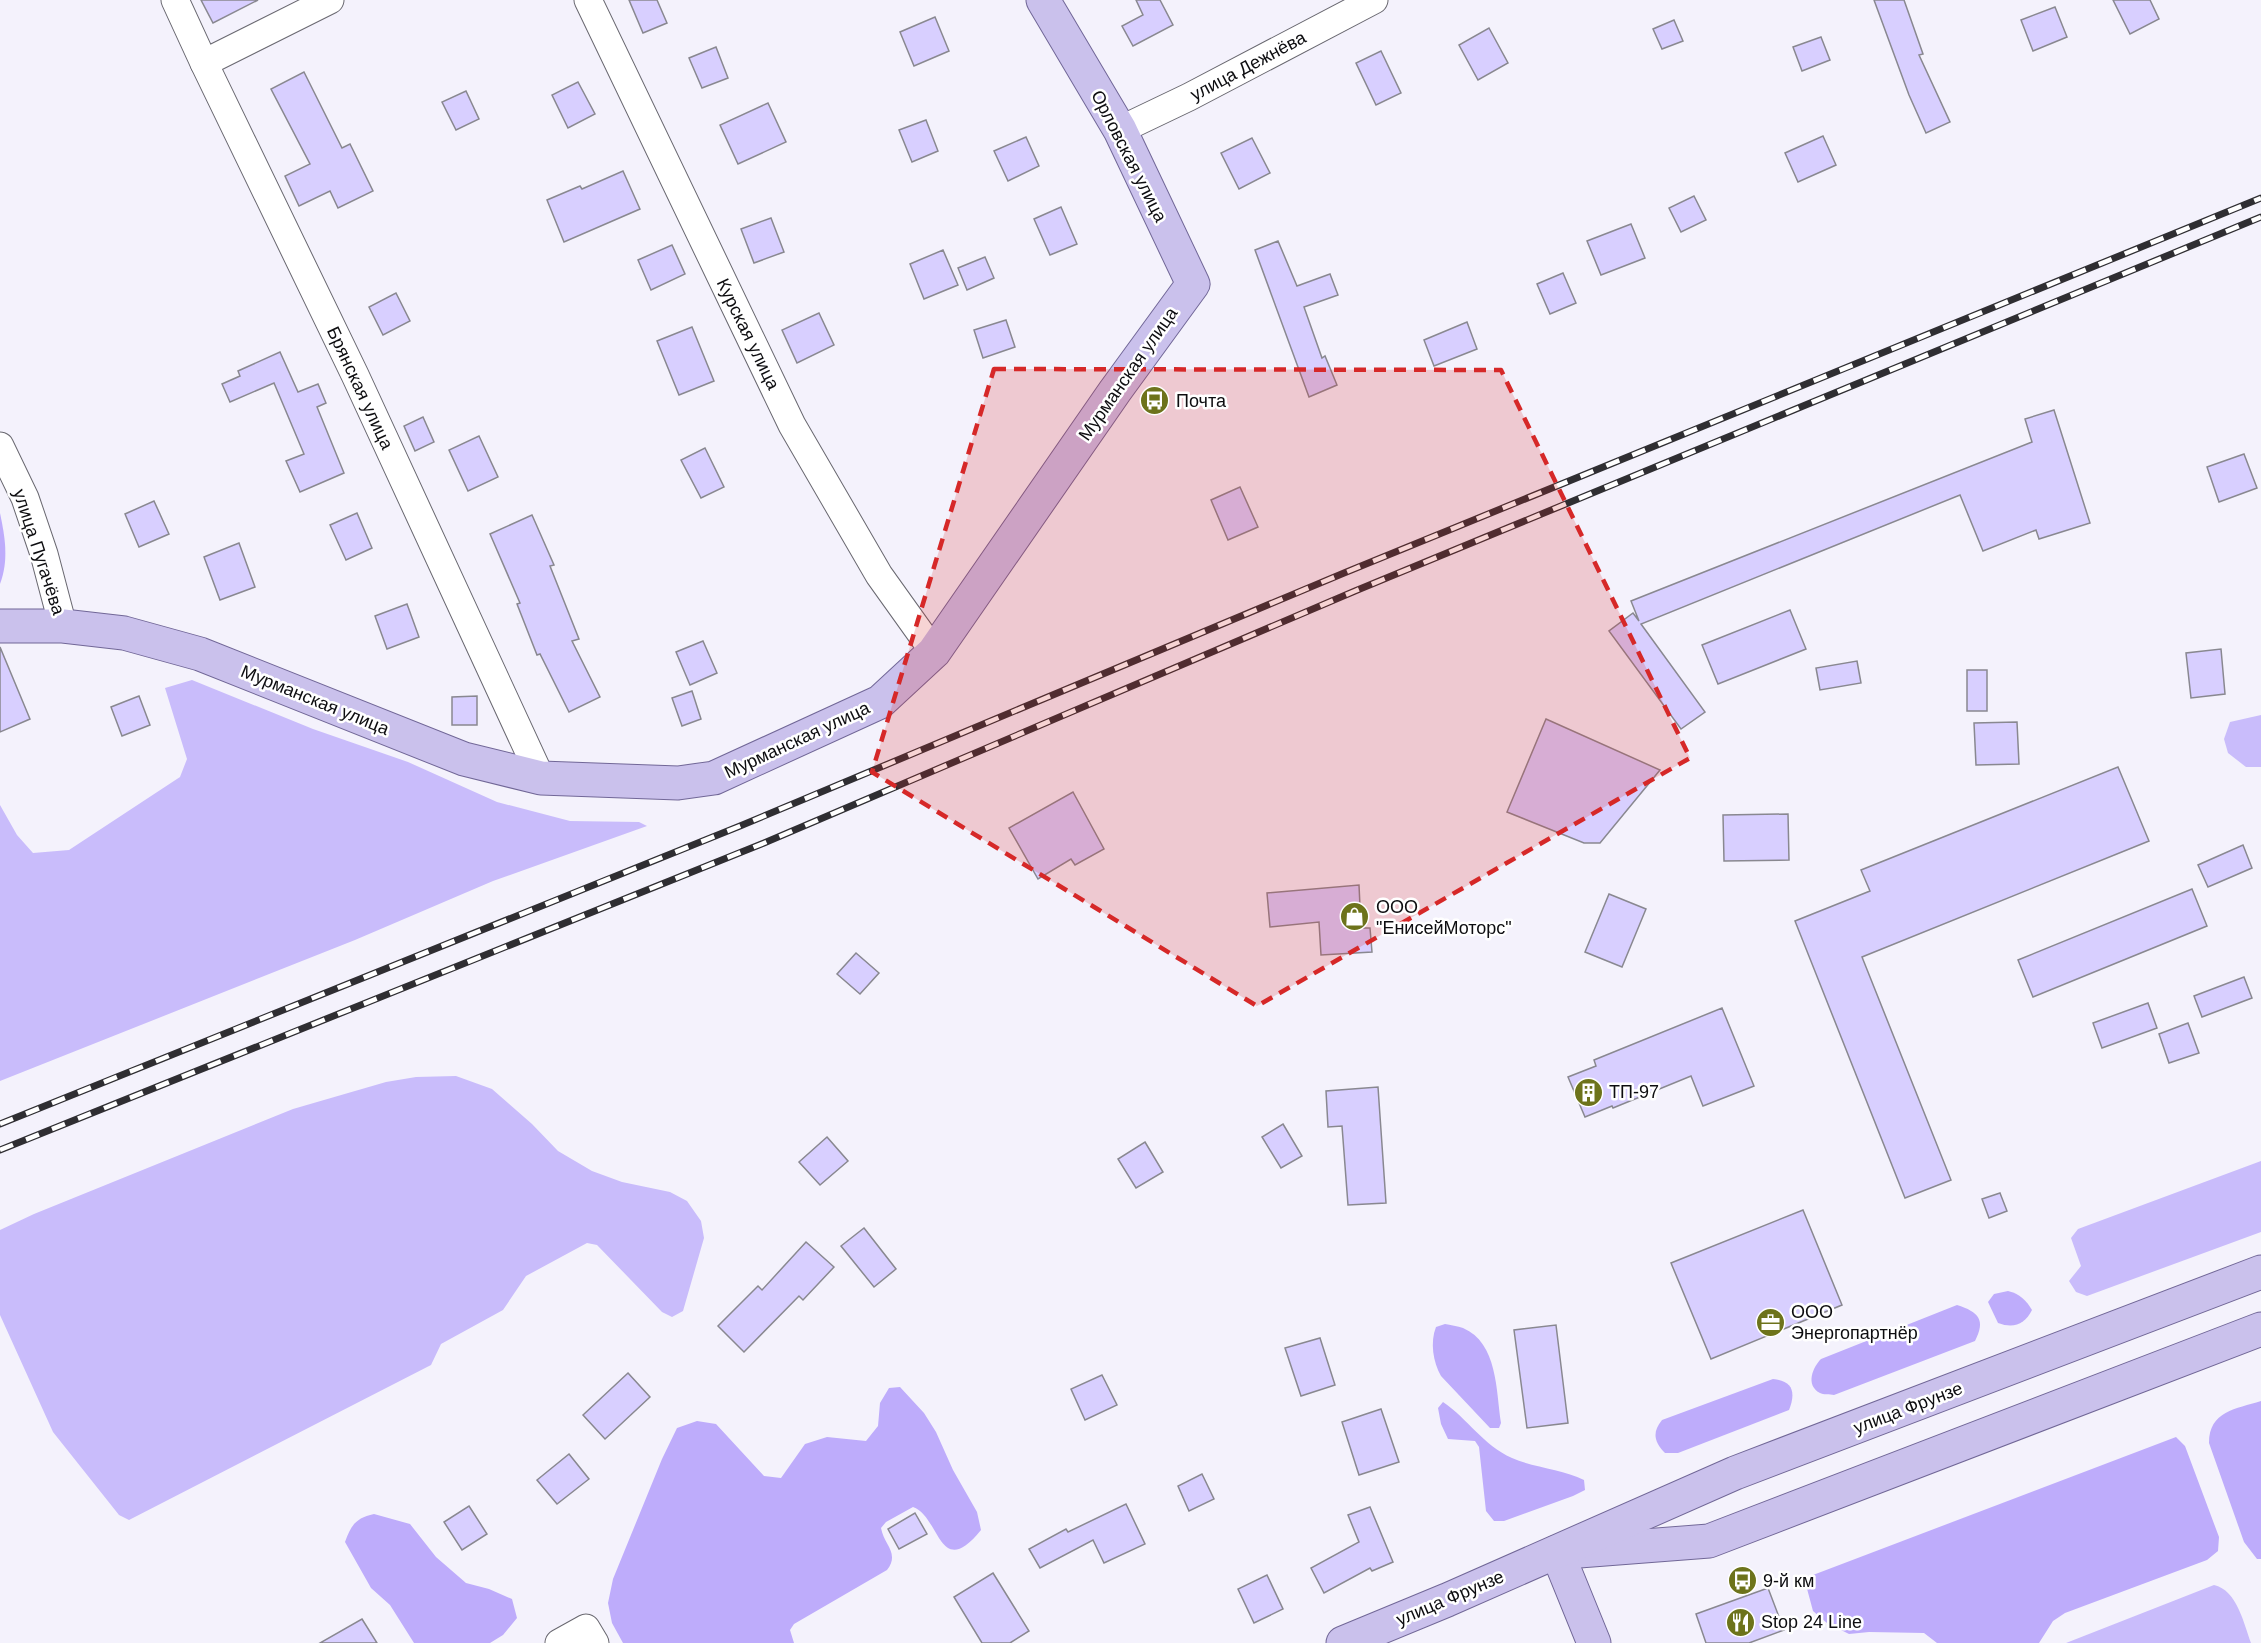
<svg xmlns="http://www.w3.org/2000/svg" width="2261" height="1643" font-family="Helvetica,sans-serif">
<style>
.green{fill:#c9bcfb}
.forest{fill:#beacfb}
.building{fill:#d8cfff;stroke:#898890;stroke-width:1.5}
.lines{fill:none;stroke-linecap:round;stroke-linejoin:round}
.minor-casing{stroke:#696870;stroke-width:29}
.major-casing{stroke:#716797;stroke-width:35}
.minor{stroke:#fff;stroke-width:27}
.major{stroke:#cac1ec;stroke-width:33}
.rail-casing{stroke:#2f2e32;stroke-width:7}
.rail{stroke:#fff;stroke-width:4.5;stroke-dasharray:14;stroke-linecap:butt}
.marked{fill:#d62828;fill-opacity:0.2;stroke:#d62828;stroke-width:4.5;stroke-dasharray:12 8;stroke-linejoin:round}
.labels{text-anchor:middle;stroke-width:5;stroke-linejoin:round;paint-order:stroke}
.street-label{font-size:18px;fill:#0d0d10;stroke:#fff}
.poi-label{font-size:18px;fill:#0d0d10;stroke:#fff;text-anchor:start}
</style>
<rect width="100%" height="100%" fill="#f4f2fc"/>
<g class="green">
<path d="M192,680L313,729L408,762L497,802L570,821L639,822L647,826L493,881L355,940L0,1081V805L17,835L33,853L69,850L180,777L187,759L165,688Z"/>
<path d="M2261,715V767H2246L2228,753L2224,739L2230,722Z"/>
<path d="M456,1076L492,1089L532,1124L558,1151L592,1171L622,1182L670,1192L687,1201L701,1221L704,1238L683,1311L672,1317L662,1312L597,1245L587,1243L526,1276L503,1310L441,1344L431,1365L129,1520L119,1515L53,1432L0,1315V1230L34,1214L293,1109L386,1082L416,1077Z"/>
<path d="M2261,1161V1232L2087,1296L2076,1292L2069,1281L2081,1266L2071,1238L2078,1229Z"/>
<path d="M2214,1585C2237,1590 2244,1624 2251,1643H2066Z"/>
</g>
<g class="forest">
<path d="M0,513C5,537 9,560 0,584Z"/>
<path d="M2008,1291C2020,1294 2026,1300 2032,1310C2025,1324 2014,1329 1998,1323L1988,1302L1994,1294Z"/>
<path d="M1957,1305C1979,1312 1986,1320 1975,1341L1834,1395C1830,1394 1823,1395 1820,1393C1805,1385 1813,1367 1821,1359Z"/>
<path d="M1445,1324C1450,1325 1458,1326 1463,1328C1498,1343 1496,1391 1501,1423L1499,1428H1490L1441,1376C1433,1362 1430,1342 1436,1327Z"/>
<path d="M1773,1379C1793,1381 1796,1392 1789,1410L1678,1453H1665C1654,1442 1652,1432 1662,1420Z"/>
<path d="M900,1387L924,1413L936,1432L953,1470L977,1512L981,1530C939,1582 940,1516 913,1507L886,1522L881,1528C884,1545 900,1553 887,1570L794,1624L790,1630L794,1643H623L612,1623L608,1603L613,1579L662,1459L677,1428L697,1421L716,1424L764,1476L781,1478L805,1444L827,1437L866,1441L878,1426L880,1403L889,1388Z"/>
<path d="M2261,1401V1559H2257L2244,1542L2209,1443C2209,1411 2236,1409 2261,1401Z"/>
<path d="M1443,1402C1468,1419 1483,1445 1512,1458C1535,1468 1563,1469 1584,1480L1585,1490L1573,1496L1504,1521H1494L1486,1511L1479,1447L1475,1441L1448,1439L1441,1424L1438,1408Z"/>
<path d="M2176,1437L2185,1446L2219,1537L2218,1551L2207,1560L2065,1613L2053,1621L2039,1643H1937L1924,1633L1869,1632L1849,1634L1827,1623L1813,1611L1806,1585L1813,1575Z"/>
<path d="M374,1514L410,1524L436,1557L466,1583L489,1589L512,1599L517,1618L503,1635L490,1643H414L390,1605L371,1588L345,1542C351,1525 356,1518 374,1514Z"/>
</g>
<g class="building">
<path d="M201,0H258L213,23Z"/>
<path d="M629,0H657L667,23L643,33Z"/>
<path d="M1136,0H1160L1173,25L1133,46L1122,26L1143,15Z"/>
<path d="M1874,0H1904L1923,54L1919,55L1950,122L1926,133L1909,95Z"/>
<path d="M2113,0H2150L2159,19L2130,34Z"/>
<path d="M2055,7L2067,37L2033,51L2021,20Z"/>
<path d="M935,17L949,51L914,66L900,32Z"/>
<path d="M1674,20L1683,41L1662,49L1653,29Z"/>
<path d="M1489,28L1508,63L1478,80L1459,45Z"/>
<path d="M1821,37L1830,60L1802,71L1793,47Z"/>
<path d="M716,47L728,78L702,88L689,58Z"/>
<path d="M1381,51L1401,93L1376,105L1356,63Z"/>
<path d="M304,72L342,148L350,144L373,191L338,208L330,191L299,206L285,176L310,164L271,89Z"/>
<path d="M578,82L595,114L568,128L552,95Z"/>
<path d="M466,91L479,119L456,130L442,102Z"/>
<path d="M768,103L786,142L738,164L720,125Z"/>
<path d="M926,120L938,151L912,162L899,130Z"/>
<path d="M1823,136L1836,165L1798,182L1785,153Z"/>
<path d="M1026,137L1039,166L1008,181L994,151Z"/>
<path d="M1252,138L1270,173L1239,189L1221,153Z"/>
<path d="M623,171L640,209L564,242L547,200L580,186L582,189Z"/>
<path d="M1694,196L1706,220L1681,232L1669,208Z"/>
<path d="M1061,207L1077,244L1050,255L1034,219Z"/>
<path d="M771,218L784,252L754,263L741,229Z"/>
<path d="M1631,224L1645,258L1601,275L1587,241Z"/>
<path d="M1278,241L1297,286L1330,274L1338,295L1304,307L1322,358L1325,356L1337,385L1309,397L1255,250Z"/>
<path d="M672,245L685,274L651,290L638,260Z"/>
<path d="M943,250L958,285L924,299L910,264Z"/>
<path d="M985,257L994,278L967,290L958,268Z"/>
<path d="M1563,273L1576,303L1550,314L1537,284Z"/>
<path d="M396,293L410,321L383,335L369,307Z"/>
<path d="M819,313L834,345L797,363L782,330Z"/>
<path d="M1006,320L1015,347L983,358L974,330Z"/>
<path d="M1467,322L1477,349L1434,366L1424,340Z"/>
<path d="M692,327L714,381L679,395L657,341Z"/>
<path d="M280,352L298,392L318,384L326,403L317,407L344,473L300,492L286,461L304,454L274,383L230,402L222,384L240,376L238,371Z"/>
<path d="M2054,410L2090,523L2039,539L2036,530L1983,551L1960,495L1641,624L1705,712L1681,729L1609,631L1633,613L1639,621L1631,601L2032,442L2025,419Z"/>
<path d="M423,417L434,442L415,451L404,426Z"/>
<path d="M479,436L498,477L468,491L449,450Z"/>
<path d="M705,448L724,487L701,498L681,460Z"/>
<path d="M2244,454L2257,488L2219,502L2207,467Z"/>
<path d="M1240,487L1258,527L1228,540L1211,500Z"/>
<path d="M154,501L169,534L139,547L125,514Z"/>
<path d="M357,513L372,548L346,560L330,525Z"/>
<path d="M532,515L554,565L550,566L579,639L572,641L600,697L569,712L540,654L537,655L517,604L520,603L490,534Z"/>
<path d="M239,543L255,587L220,600L204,557Z"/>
<path d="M407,604L419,637L387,649L375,616Z"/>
<path d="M1790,610L1806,649L1718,684L1702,645Z"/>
<path d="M703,641L717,673L690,685L676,652Z"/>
<path d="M0,647L30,719L0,732Z"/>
<path d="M2221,649L2225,694L2191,698L2186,653Z"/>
<path d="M1857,661L1861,683L1820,690L1816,668Z"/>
<rect x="1967" y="670" width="20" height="41"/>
<path d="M692,691L701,719L682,726L672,698Z"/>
<path d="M139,696L150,725L122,736L111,707Z"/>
<path d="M477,696V725H452V697Z"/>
<path d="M1546,719L1660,770L1600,843H1584L1507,812Z"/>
<path d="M2017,722L2019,764L1976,765L1974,723Z"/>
<path d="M2118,767L2149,841L1862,957L1951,1180L1905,1198L1795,921L1870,891L1861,870Z"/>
<path d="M1073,792L1104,849L1075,865L1071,859L1038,879L1009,828Z"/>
<path d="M1788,814L1789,860L1724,861L1723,815Z"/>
<path d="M2243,845L2252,868L2208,887L2198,865Z"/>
<path d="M1359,885L1361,928H1370L1372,952L1321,955L1319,922L1270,927L1267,893Z"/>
<path d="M2192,889L2207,926L2033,997L2018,960Z"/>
<path d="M1609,894L1646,909L1622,967L1585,952Z"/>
<path d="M856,953L879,973L860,994L837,974Z"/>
<path d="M2244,977L2252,998L2202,1017L2194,996Z"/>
<path d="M2148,1003L2157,1028L2102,1048L2093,1023Z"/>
<path d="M1722,1008L1754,1086L1703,1106L1691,1076L1613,1108L1612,1106L1585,1117L1568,1077L1596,1066L1594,1060Z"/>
<path d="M2188,1023L2199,1053L2169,1063L2159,1034Z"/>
<path d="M1378,1087L1386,1203L1348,1205L1342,1126L1328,1127L1326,1091Z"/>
<path d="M1283,1124L1302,1156L1281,1168L1262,1137Z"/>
<path d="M827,1137L848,1161L820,1185L799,1162Z"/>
<path d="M1145,1142L1163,1172L1136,1188L1118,1159Z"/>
<path d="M2000,1193L2007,1211L1989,1218L1982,1199Z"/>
<path d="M1803,1210L1842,1305L1711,1359L1671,1263Z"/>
<path d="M864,1228L896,1269L874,1287L841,1246Z"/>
<path d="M806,1242L834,1267L803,1300L799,1296L744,1352L718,1326L758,1286L762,1290Z"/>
<path d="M1556,1325L1568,1423L1527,1428L1514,1330Z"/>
<path d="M1320,1338L1335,1385L1301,1396L1285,1348Z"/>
<path d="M628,1373L650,1397L605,1439L583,1415Z"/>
<path d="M1102,1375L1117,1405L1085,1420L1071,1389Z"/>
<path d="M1381,1409L1399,1462L1359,1475L1342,1422Z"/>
<path d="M569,1454L589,1479L557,1504L537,1480Z"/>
<path d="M1202,1474L1214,1499L1189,1511L1178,1486Z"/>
<path d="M1126,1504L1145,1544L1104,1563L1093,1540L1040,1568L1029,1549L1066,1529L1068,1532Z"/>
<path d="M469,1506L487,1534L462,1550L444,1522Z"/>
<path d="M1370,1507L1393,1562L1372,1571L1370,1568L1324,1593L1311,1568L1359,1542L1348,1515Z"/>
<path d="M915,1513L927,1534L899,1549L888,1529Z"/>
<path d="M993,1573L1029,1631L1010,1643H982L954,1597Z"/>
<path d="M1267,1575L1283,1609L1254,1623L1238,1589Z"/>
<path d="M1768,1588L1784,1630L1749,1643H1706L1696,1614Z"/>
<path d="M362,1619L377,1643H320Z"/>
</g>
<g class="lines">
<defs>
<g id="minor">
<path d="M175,0L204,63L355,375L541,778"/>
<path d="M588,0L792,425L879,575L934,652"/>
<path d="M204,63L330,0"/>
<path d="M1120,130L1189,97L1374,0"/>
<path d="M0,446L25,498L44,554L63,626"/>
<path d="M559,1643L586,1628L595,1643"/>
</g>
<g id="major">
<path d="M0,626H63L124,633L200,654L464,759L541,778L678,783L714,778L880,702L934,652L1115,391L1193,284L1120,130L1043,0"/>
<path d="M1579,1551L1709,1541L2261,1329"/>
<path d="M1557,1552L1594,1643"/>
<path d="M1343,1643L1447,1600L1735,1473L2261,1272"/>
</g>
</defs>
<use href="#minor" class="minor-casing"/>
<use href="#major" class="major-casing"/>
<use href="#minor" class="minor"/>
<use href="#major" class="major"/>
<defs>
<g id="rail">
<path d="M0,1124L740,826L1344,573L2261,198"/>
<path d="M0,1150L764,843L1355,591L2261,217"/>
</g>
</defs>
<use href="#rail" class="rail-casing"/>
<use href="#rail" class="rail"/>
</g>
<path class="marked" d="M994,369L1501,370L1690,758L1257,1006L872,772Z"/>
<defs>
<symbol id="bus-disc" viewBox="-11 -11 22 22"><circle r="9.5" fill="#6d731b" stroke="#fff"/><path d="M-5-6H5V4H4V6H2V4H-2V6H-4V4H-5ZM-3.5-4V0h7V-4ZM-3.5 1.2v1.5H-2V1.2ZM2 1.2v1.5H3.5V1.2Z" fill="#fff"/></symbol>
<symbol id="shop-disc" viewBox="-11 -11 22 22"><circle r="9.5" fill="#6d731b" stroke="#fff"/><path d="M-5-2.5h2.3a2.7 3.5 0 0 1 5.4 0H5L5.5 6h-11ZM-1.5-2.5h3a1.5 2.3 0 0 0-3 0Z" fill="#fff"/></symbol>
<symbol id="building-disc" viewBox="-11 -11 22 22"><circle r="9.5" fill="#6d731b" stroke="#fff"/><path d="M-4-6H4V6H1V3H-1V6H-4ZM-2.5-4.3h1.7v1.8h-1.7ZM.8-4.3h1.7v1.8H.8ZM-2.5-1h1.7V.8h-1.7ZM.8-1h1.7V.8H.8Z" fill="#fff"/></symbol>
<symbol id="office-disc" viewBox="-11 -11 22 22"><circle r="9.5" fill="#6d731b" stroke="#fff"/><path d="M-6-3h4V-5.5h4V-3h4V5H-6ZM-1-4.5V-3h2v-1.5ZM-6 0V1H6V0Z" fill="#fff"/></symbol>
<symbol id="restaurant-disc" viewBox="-11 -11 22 22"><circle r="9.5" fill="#6d731b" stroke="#fff"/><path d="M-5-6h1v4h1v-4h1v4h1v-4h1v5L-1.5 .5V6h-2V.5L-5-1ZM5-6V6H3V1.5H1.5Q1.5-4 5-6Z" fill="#fff"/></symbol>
</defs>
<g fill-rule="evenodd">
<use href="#bus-disc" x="1138" y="384" width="33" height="33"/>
<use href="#shop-disc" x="1338" y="900" width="33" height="33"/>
<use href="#building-disc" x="1572" y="1076" width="33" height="33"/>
<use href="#office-disc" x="1754" y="1306" width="33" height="33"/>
<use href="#bus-disc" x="1726" y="1564" width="33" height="33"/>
<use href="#restaurant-disc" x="1724" y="1606" width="33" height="33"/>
</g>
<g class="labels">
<g class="street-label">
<text transform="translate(1248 66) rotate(-28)" y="6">улица Дежнёва</text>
<text transform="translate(1129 156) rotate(63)" y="6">Орловская улица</text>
<text transform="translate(748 334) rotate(64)" y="6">Курская улица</text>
<text transform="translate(1128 374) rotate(-55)" y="6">Мурманская улица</text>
<text transform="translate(360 388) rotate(65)" y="6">Брянская улица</text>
<text transform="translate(39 552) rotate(72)" y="6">улица Пугачёва</text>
<text transform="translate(315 700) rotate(22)" y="6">Мурманская улица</text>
<text transform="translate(797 740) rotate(-25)" y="6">Мурманская улица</text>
<text transform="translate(1908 1408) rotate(-21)" y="6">улица Фрунзе</text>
<text transform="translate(1450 1598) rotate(-23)" y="6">улица Фрунзе</text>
</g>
<g class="poi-label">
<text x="1176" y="407">Почта</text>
<text x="1376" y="913">ООО<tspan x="1376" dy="21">"ЕнисейМоторс"</tspan></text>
<text x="1609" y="1098">ТП-97</text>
<text x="1791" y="1318">ООО<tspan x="1791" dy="21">Энергопартнёр</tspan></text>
<text x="1763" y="1587">9-й км</text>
<text x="1761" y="1628">Stop 24 Line</text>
</g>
</g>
</svg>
